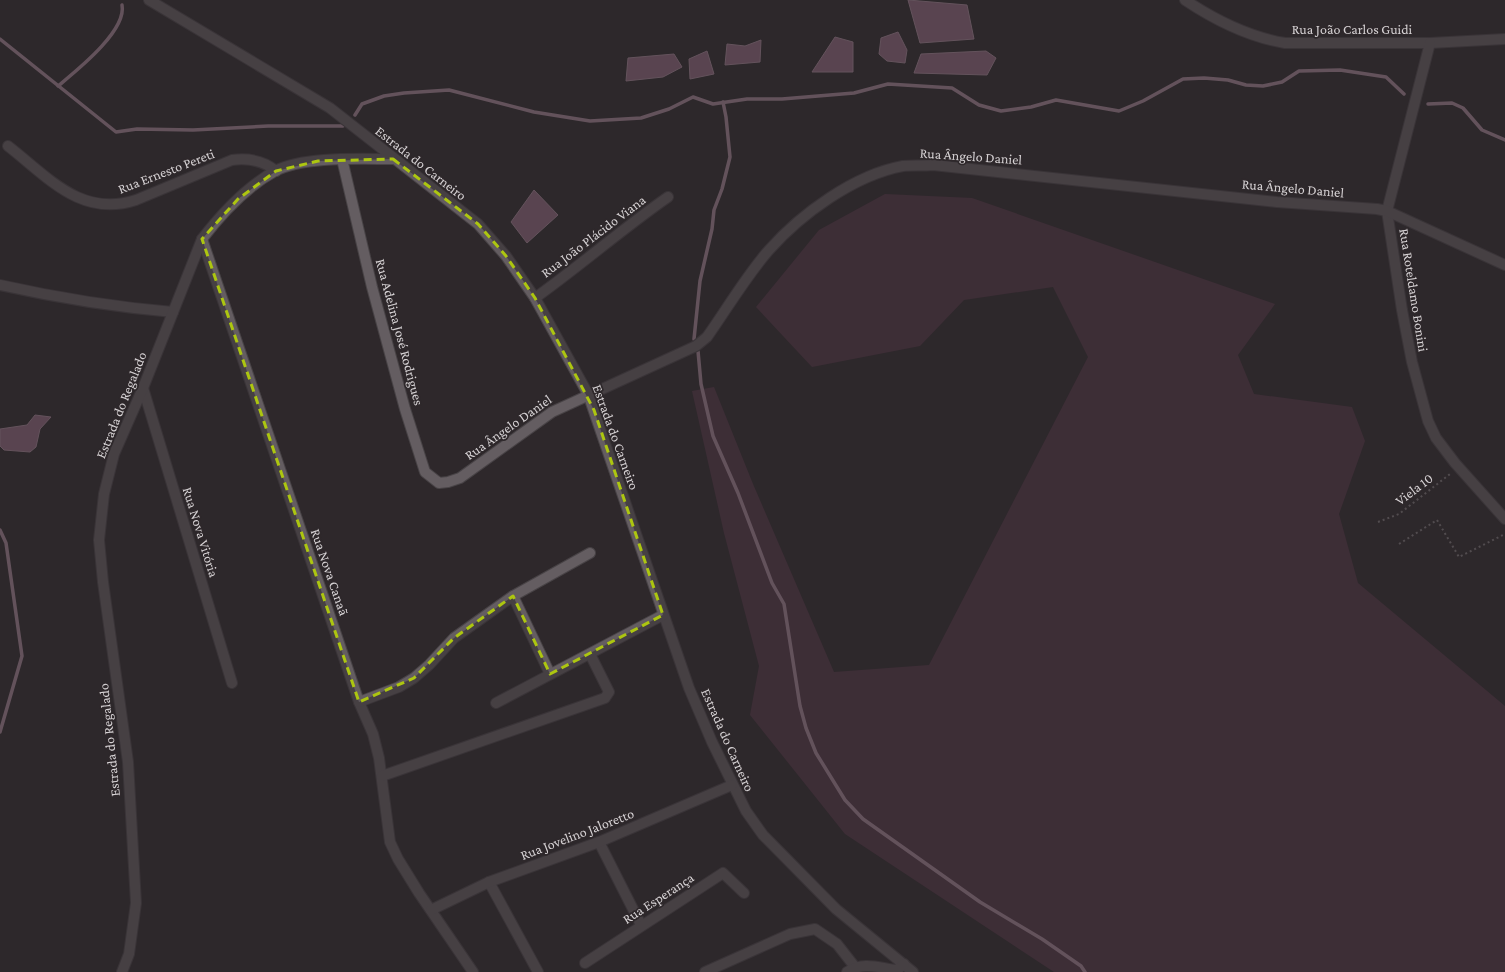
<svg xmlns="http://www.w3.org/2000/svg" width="1505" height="972" font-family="'Crimson Pro',serif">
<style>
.green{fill:#513544}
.water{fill:#8f667c;stroke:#a48696}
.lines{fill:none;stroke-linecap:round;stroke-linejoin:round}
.stream{stroke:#a48696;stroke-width:3.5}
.minor-casing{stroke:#484346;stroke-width:12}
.path{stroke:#7d787a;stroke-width:2;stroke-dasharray:2 3;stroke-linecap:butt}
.minor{stroke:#645d61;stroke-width:10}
.marked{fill:none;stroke:#adc610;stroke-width:3;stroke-dasharray:8 5;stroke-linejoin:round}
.labels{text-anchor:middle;stroke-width:3.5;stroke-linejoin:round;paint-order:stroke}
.street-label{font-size:14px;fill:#d6d2d4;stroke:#2e282b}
</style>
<rect width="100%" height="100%" fill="#2e282b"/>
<path class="green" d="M885,194L972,198L1275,304L1238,355L1254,394L1352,407L1365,441L1339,514L1358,583L1505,706V972H1054L845,834L750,715L759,666L724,533L692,391L714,387L753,484L834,672L929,665L1088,357L1053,287L964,300L920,346L812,367L756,307L819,230Z"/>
<g class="water">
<path d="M908,0L967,5L974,39L920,43Z"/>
<path d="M898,32L907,50L905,63L887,61L879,54L881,38Z"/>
<path d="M835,37L853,42V72H812Z"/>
<path d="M761,40L760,62L725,65L727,44L745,46Z"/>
<path d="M707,51L714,74L690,79L689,59Z"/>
<path d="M986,51L996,58L987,75L914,73L921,54Z"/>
<path d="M674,54L682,67L663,77L626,81L628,58Z"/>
<path d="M534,190L558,215L527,243L511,222Z"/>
<path d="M35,415L51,417L40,429L36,447L30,452L4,450L0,446V429L27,425Z"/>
</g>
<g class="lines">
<g class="stream">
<path d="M0,39L116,132L137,129L193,130L268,126H343"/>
<path d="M58,86C76,71 127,31 122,5"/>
<path d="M1428,104L1452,103L1463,108L1482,130L1505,140"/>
<path d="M355,115L362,104L384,96L404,93L449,90L534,112L590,121L641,118L669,109L693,97L713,104L747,99H782L854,93L888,84L952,88L979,105L1001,111L1031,107L1056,100L1119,111L1143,101L1183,79L1204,78L1228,80L1246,85L1263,86L1282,82L1299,71L1340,70L1386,77L1404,94"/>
<path d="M694,339L700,281L712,229L714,210L722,189L730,157L726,117L723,102"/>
<path d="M698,351L701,384L713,436L738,493L772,583L784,604L800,706L806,728L816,753L845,800L863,819L980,902L1042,939L1081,966L1085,972"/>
<path d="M0,530L6,543L22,656L0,732"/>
</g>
<defs>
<g id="minor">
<path d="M149,0L330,108L478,224L506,256L535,298L588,394L689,688L712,742L746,811L763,835L836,909L913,972"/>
<path d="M1185,0C1215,20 1249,37 1285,43H1430L1505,39"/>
<path d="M1430,43L1387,211L1402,310L1412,362L1428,421L1436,438L1455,463L1505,519"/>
<path d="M8,146C48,177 81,218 136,200L232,160C248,158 263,160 276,171"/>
<path d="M342,159L372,287L405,409L425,472L439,483L448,482L460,478L552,412L696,346L707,337C727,309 746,276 769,250C801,214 854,175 903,166C912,165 923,166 933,165L1277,202L1377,209L1387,211L1505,265"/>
<path d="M202,239L359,702L373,734L379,758L390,842L398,859L419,893L473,972"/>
<path d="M0,285C58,298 114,307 173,312"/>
<path d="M535,298C581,265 622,229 668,197"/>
<path d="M143,388L232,683"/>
<path d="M513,596L550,674"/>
<path d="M359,702L399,687L414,678L429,665L454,638L513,596L590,553"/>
<path d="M496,703L663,615"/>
<path d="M382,776L605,698L609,692L590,654"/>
<path d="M599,842L641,925"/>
<path d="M489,882L538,972"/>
<path d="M431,910L489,882L599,842L732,785"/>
<path d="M585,963L723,873L744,893"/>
<path d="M122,972L129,954L136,903L128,762L103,582L99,540L104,494L114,454L143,388L202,239C222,213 246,187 275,171C304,156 360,159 393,159"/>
<path d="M705,972L790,934L815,929L837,944L855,967"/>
<path d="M847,972C864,961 879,968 897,970L904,964"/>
</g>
</defs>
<use href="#minor" class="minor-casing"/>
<g class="path">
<path d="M1378,522L1399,514L1450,474"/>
<path d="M1399,544L1437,520L1459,557L1505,534"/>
</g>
<use href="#minor" class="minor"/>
</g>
<path d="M0 0H1505V972H0ZM393,159L478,224L506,256L535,298L594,410L663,615L550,674L513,596L454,638L414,678L359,702L202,239L238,199L276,171L318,161Z" fill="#2e282b" fill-opacity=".55" fill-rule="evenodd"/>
<path class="marked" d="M393,159L478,224L506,256L535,298L594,410L663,615L550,674L513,596L454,638L414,678L359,702L202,239L238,199L276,171L318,161Z"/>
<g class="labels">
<g class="street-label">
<text x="1352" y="34">Rua João Carlos Guidi</text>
<text transform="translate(971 156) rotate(4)" y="5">Rua Ângelo Daniel</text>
<text transform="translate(421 163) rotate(38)" y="5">Estrada do Carneiro</text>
<text transform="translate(166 171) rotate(-21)" y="5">Rua Ernesto Pereti</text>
<text transform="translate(1293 188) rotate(5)" y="5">Rua Ângelo Daniel</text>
<text transform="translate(593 236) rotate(-37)" y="5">Rua João Plácido Viana</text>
<text transform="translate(1414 290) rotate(81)" y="5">Rua Roteldamo Bonini</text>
<text transform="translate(400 332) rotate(75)" y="5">Rua Adelina José Rodrigues</text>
<text transform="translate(121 405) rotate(-68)" y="5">Estrada do Regalado</text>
<text transform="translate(508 427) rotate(-35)" y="5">Rua Ângelo Daniel</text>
<text transform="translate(616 437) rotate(70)" y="5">Estrada do Carneiro</text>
<text transform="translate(1414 489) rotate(-37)" y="5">Viela 10</text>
<text transform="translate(201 532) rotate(73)" y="5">Rua Nova Vitória</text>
<text transform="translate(330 572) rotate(71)" y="5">Rua Nova Canaã</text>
<text transform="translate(109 740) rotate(-96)" y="5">Estrada do Regalado</text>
<text transform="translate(728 740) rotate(66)" y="5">Estrada do Carneiro</text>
<text transform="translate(577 834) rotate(-21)" y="5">Rua Jovelino Jaloretto</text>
<text transform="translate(658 898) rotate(-33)" y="5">Rua Esperança</text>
</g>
</g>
</svg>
